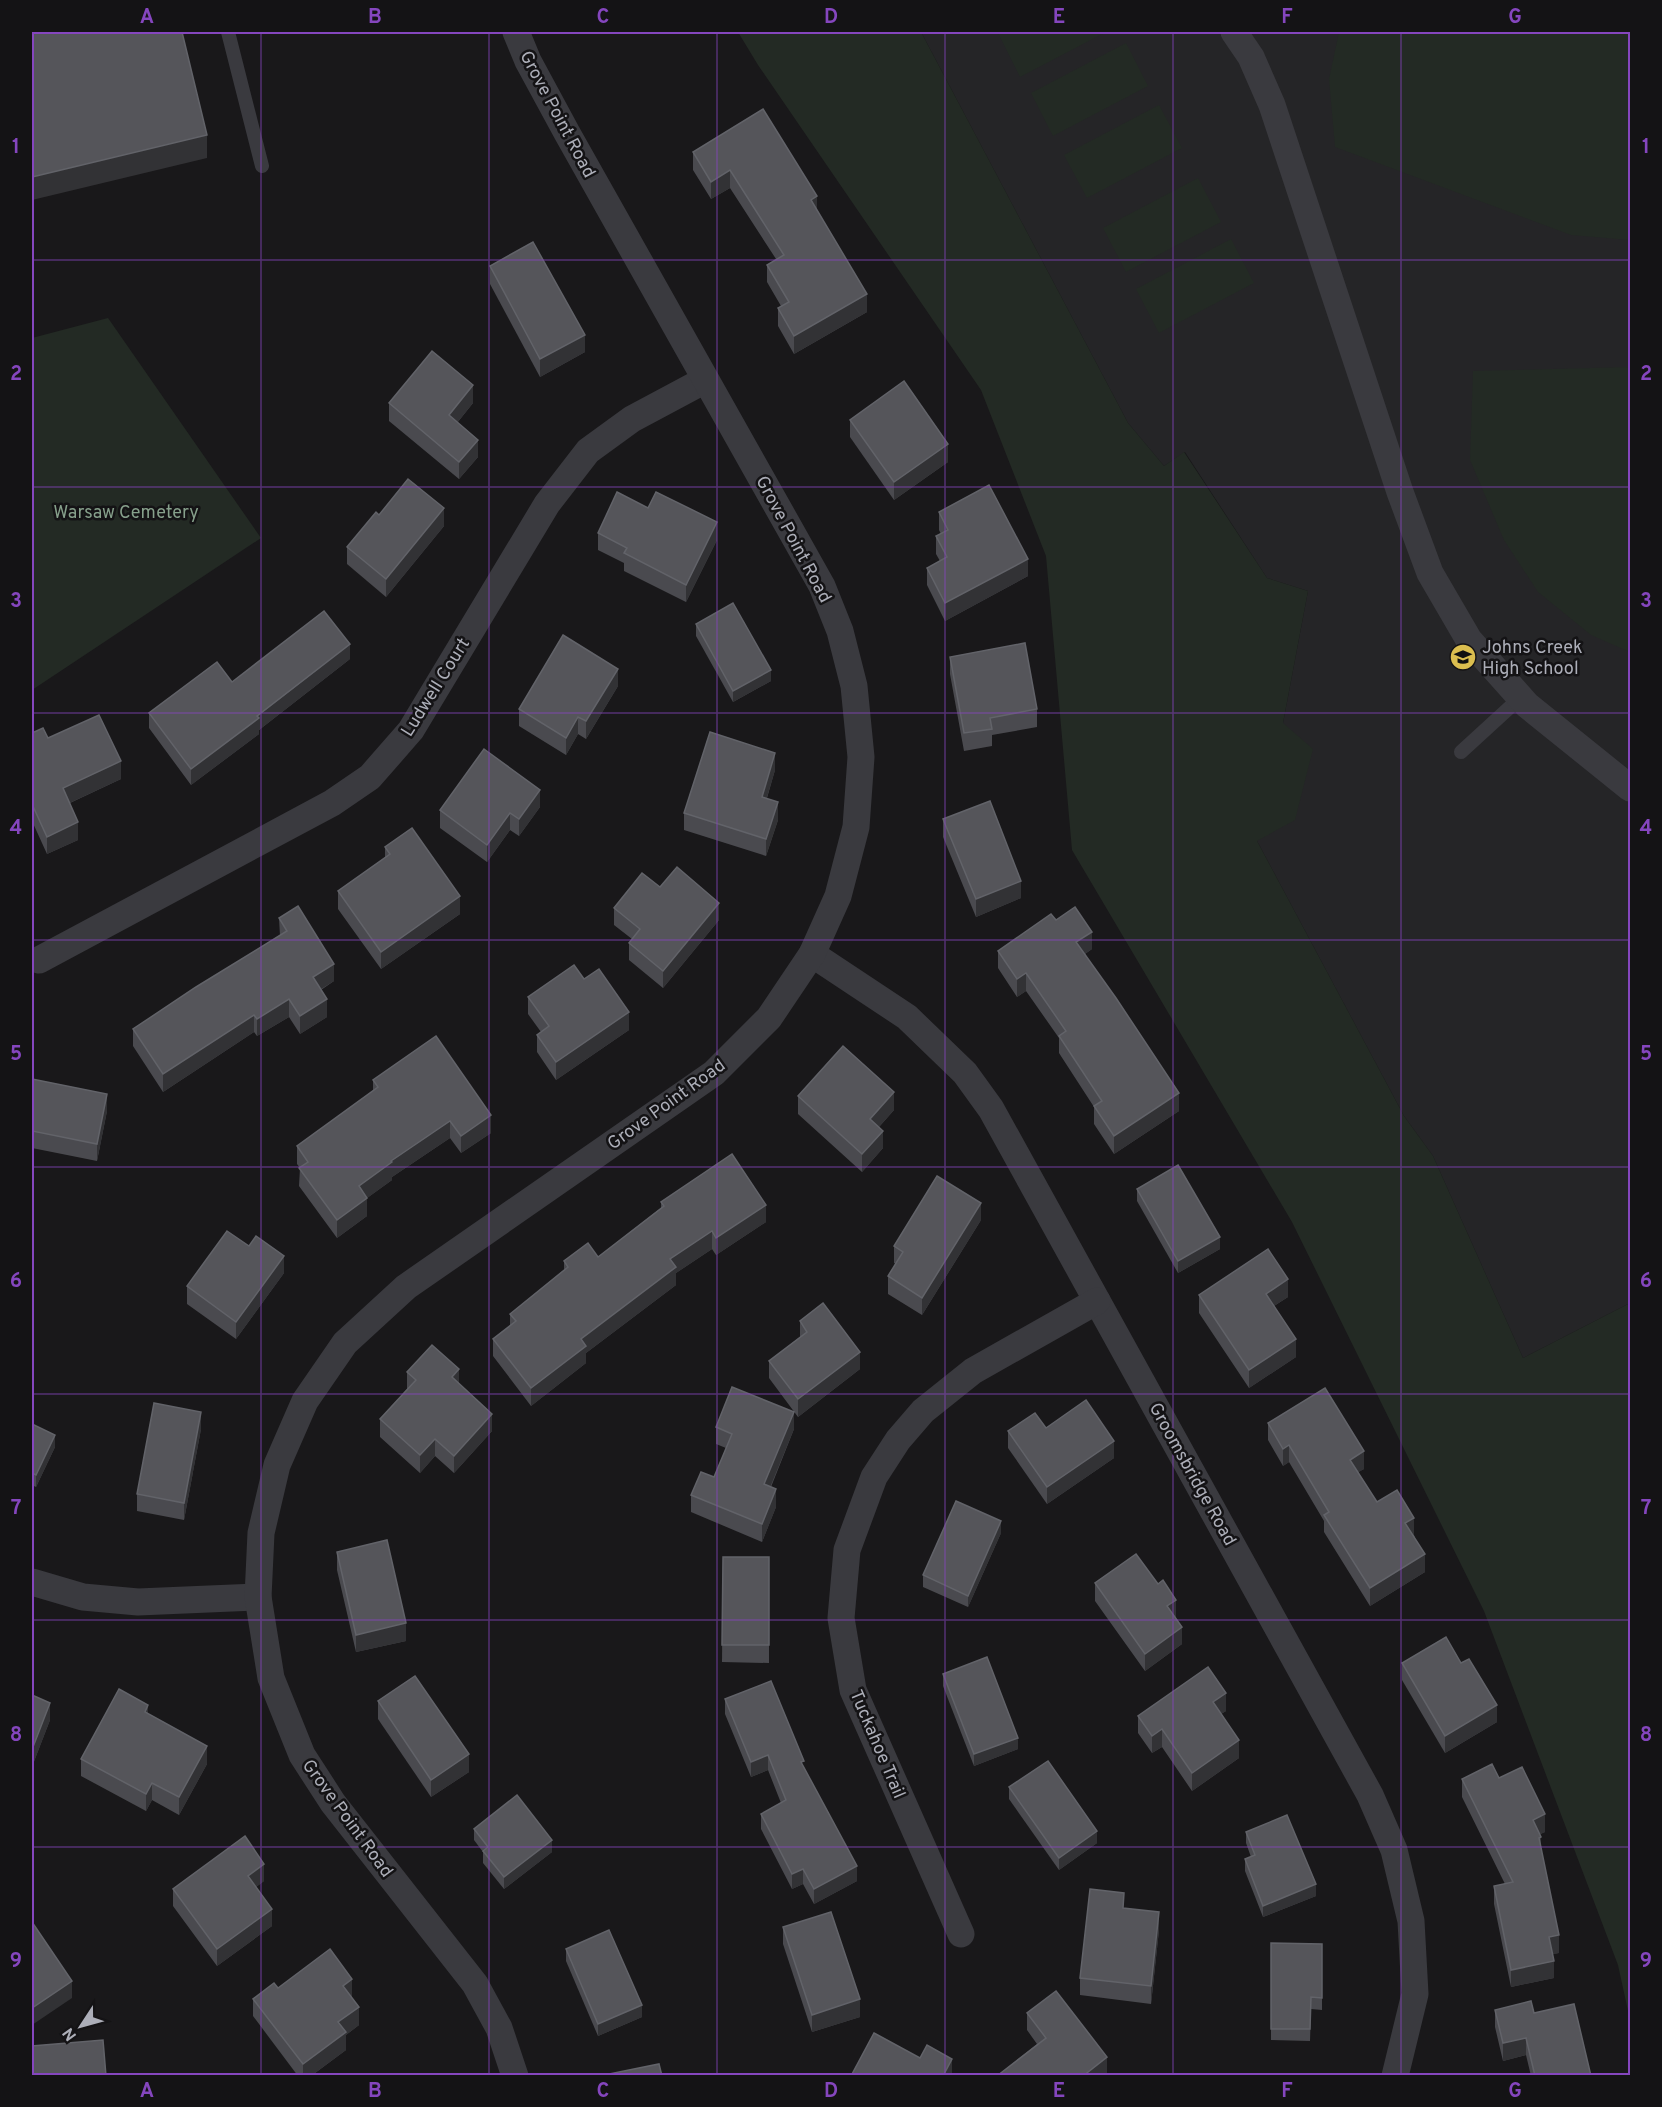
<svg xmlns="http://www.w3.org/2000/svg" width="1662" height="2107" font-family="Overpass,sans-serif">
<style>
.built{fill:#252527}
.green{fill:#232a24}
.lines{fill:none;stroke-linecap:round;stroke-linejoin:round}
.service{stroke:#3a3a3f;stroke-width:14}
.minor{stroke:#3a3a3f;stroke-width:27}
.wall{fill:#4a4a4f}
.shaded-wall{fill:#323235}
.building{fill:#55555a;stroke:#626369;stroke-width:1.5}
.grid{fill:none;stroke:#8546be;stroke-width:1.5;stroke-opacity:0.55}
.labels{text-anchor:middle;stroke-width:5;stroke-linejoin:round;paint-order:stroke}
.street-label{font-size:18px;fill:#acaeb8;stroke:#141315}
.park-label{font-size:18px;fill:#86a08b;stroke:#141315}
.poi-label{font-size:18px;fill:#acaeb8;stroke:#141315;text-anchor:start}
.neatline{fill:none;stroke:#8546be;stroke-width:2}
.grid-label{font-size:20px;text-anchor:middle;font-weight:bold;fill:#8546be}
</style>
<rect width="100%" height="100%" fill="#19181a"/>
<path class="built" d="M921,32H1630V1303L1523,1358L1433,1156L1404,1116L1257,841L1283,723L1308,591L1267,578L1185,452L1164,466L1128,423Z"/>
<g class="green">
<path d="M738,32H921L1128,423L1164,466L1184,452L1267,578L1308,591L1283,723L1313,749L1295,820L1257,841L1404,1116L1433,1156L1523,1358L1630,1303V2020L1618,1965L1484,1611L1292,1222L1072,850L1046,556L981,390L758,65Z"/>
<path d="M1001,32H1106L1020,77L998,33Z"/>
<path d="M1339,32H1630V240L1571,235L1335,147L1329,79Z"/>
<path d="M1126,43L1148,86L1053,136L1031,93Z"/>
<path d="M1159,105L1182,148L1087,198L1064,155Z"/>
<path d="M1198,178L1221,222L1126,272L1103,228Z"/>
<path d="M1231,239L1254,283L1159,333L1136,289Z"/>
<path d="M108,318L261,538L32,690V338Z"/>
<path d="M1630,367V652L1591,635L1538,592L1504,540L1470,460L1473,371Z"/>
</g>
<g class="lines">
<g class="service">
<path d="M228,32L262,166"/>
<path d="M1461,752L1520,698"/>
</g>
<g class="minor">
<path d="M1234,32L1251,57L1272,105L1400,492L1430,573L1469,640L1527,705L1630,788"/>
<path d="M812,954L907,1017L965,1073L991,1109L1370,1795L1394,1850L1411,1921L1415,1994L1395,2076"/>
<path d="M39,960L332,803L370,777L411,730L547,504L588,451L632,419L705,380"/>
<path d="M32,1582L83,1597L138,1602L258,1597"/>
<path d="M961,1934L853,1690L841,1618L847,1550L874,1477L898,1440L923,1411L973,1371L1097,1301"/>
<path d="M515,2076L499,2028L475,1984L333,1803L302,1755L271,1678L258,1597L261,1533L277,1465L305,1401L345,1343L406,1287L714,1073L769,1018L812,954L838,896L856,827L861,757L854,686L840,631L822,586L567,133L528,61L516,32"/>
</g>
</g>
<g class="wall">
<path d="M693,152L817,210L867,312L794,354L778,326V308L781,306L767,282V265L776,259L730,188L711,199L693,170Z"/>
<path d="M490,266L585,352L540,377L490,284Z"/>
<path d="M389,403H473L457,423L478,457L459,479L389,421Z"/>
<path d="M850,420L948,462L894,500L850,437Z"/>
<path d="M648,508L717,540L686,602L624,571V563L598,550V533Z"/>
<path d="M939,512L1028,576L945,621L927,585V568L940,561L936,554V536L941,534L939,530Z"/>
<path d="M379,515L444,526L386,597L347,564V547Z"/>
<path d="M696,624L771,681L733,702L696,636Z"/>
<path d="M950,657L1037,709V727L992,735V746L964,751L950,674Z"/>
<path d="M350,659L259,730V734L191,785L149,728V713L232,682Z"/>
<path d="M618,686L586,739L578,734L566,755L519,726V709Z"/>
<path d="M32,733L48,738L121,779L70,803L78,840L47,854L32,821Z"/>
<path d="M775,770L767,798L778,820L766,856L684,830V813Z"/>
<path d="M540,807L519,836L510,830L487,862L440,828V810Z"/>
<path d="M943,819L1021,898L976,917L943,837Z"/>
<path d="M385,847L460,914L381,969L338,909V891L385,858Z"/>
<path d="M660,887L719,920L663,988L629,960V943L632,939L614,925V908Z"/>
<path d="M279,918L334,981L321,990L327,1017L300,1034L289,1017L257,1036L254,1032L163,1092L133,1046V1029L280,936Z"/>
<path d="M1056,920L1092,949L1085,954L1179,1111L1114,1154L1094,1124V1107L1059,1053V1038L1026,991L1017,997L998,968V951Z"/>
<path d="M584,979L629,1030L556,1080L537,1052V1035L541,1032L528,1014V997Z"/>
<path d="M32,1079L107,1111L97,1161L32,1148Z"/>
<path d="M373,1080L491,1133L461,1153L450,1138L392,1177V1180L367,1198V1216L337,1238L299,1186L300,1168L297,1164V1146L373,1091Z"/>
<path d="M798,1096L894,1110L879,1127L883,1148L862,1172L798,1114Z"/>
<path d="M1137,1189L1220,1249L1178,1273L1137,1201Z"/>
<path d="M661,1202L766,1222L716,1255L712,1249L676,1273V1285L586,1353V1363L531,1406L493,1356V1339L510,1326V1314L564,1271V1261L598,1257L661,1208Z"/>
<path d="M981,1220L922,1315L888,1294V1276L896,1264L894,1263V1246Z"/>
<path d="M284,1273L236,1339L187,1304V1286Z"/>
<path d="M1199,1295L1288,1297L1274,1306L1296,1357L1249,1388L1199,1313Z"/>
<path d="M800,1321L860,1369L798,1417L769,1378V1361L800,1337Z"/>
<path d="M407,1372L459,1384L492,1431L454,1473L435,1456L420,1473L380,1437V1419L407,1389Z"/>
<path d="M1268,1423L1364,1469L1358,1472L1377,1502L1414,1535L1425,1572L1370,1606L1324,1532V1521L1289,1462L1283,1466L1268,1440Z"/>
<path d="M32,1424L55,1447L36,1487L32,1485Z"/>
<path d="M716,1427L794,1429L771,1487L776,1507L762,1542L691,1512V1495L714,1477L726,1448L716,1444Z"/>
<path d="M1046,1428L1114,1458L1047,1504L1008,1448V1431Z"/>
<path d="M201,1429L184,1520L137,1511V1494Z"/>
<path d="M1001,1533L968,1607L923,1587V1575Z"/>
<path d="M337,1552L406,1641L356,1652L337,1570Z"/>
<path d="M723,1557H769V1663L722,1662Z"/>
<path d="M1095,1583L1176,1617L1175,1618L1182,1644L1145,1671L1095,1601Z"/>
<path d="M1402,1663H1461L1497,1722L1445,1753L1402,1680Z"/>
<path d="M943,1674L1018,1749L974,1766L943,1686Z"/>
<path d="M32,1695L50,1720L33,1764L32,1763Z"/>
<path d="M725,1699L804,1768L857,1881L814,1904L803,1884L792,1889L761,1829V1814L781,1803L768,1770L751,1777L725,1714Z"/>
<path d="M378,1701L469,1772L431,1797L378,1719Z"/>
<path d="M1226,1711L1221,1714L1239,1758L1192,1791L1162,1747L1152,1753L1138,1733V1716Z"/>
<path d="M148,1714L207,1764L179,1815L152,1800L146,1811L81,1776V1759Z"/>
<path d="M1462,1779L1545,1832L1540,1834L1541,1851L1559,1953L1552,1954L1554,1978L1511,1987L1494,1904V1886L1505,1884L1462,1797Z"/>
<path d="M1009,1787L1097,1843L1059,1870L1009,1799Z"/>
<path d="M474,1829L552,1852L504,1889L483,1863V1852L474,1840Z"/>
<path d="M1246,1832L1316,1896L1263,1917L1245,1871V1859L1251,1857L1246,1843Z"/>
<path d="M264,1881L256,1887L272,1926L217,1966L173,1906V1889Z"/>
<path d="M1124,1908L1159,1930L1151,2004L1080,1995V1978Z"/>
<path d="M783,1927L860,2017L812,2032L783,1944Z"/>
<path d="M1271,1943L1322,1944V2010L1311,2009L1310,2041L1271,2040Z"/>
<path d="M566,1949L642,2017L598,2036L566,1961Z"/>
<path d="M278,1988L352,1996L351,1997L359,2025L346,2035V2050L311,2076H298L253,2016V1999Z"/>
<path d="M1495,2010L1534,2013L1591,2076H1531L1526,2055L1503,2061L1495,2027Z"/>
<path d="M1027,2013L1107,2075L1106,2076H997L1037,2044L1027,2030Z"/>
</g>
<g class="shaded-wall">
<path d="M207,135V158L32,200V177Z"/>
<path d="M730,170V188L711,199V182Z"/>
<path d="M817,196V213L811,200Z"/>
<path d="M867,294V312L794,354V336Z"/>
<path d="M585,335V352L540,377V359Z"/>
<path d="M473,385V403L449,433V415Z"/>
<path d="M478,440V457L459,479V462Z"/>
<path d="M948,444V462L894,500V482Z"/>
<path d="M444,508V526L386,597V579Z"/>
<path d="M717,522V540L686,602V585Z"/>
<path d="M1028,559V576L945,621V603Z"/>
<path d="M350,644V659L259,730V734L191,785V769Z"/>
<path d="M618,669V686L586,739V721Z"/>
<path d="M771,670V681L733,702V691Z"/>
<path d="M578,717V734L566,755V738Z"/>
<path d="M775,753V770L762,814V797Z"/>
<path d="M121,761V779L63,806V788Z"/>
<path d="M540,790V807L519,836V819Z"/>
<path d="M778,802V820L766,856V839Z"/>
<path d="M510,813V830L487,862V845Z"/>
<path d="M78,822V840L47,854V837Z"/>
<path d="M1021,881V898L976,917V899Z"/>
<path d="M460,896V914L381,969V952Z"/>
<path d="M719,903V920L663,988V971Z"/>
<path d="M1092,932V949L1076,960V942Z"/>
<path d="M334,964V981L313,994V977Z"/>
<path d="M1026,973V991L1017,997V979Z"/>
<path d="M289,999V1017L257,1036V1019Z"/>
<path d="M327,999V1017L300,1034V1016Z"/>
<path d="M629,1012V1030L556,1080V1062Z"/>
<path d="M254,1015V1032L163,1092V1074Z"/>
<path d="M894,1092V1110L870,1137V1119Z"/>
<path d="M1179,1093V1111L1114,1154V1136Z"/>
<path d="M107,1094V1111L97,1161V1144Z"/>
<path d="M491,1115V1133L461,1153V1136Z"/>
<path d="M450,1121V1138L392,1177V1180L359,1204V1186L391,1161Z"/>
<path d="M883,1131V1148L862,1172V1154Z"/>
<path d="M367,1198V1216L337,1238V1220Z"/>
<path d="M981,1203V1220L922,1315V1298Z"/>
<path d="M766,1205V1222L716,1255V1238Z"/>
<path d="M712,1231V1249L676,1273V1285L586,1353V1363L531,1406V1388L581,1339L670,1259Z"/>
<path d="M1220,1237V1249L1178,1273V1261Z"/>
<path d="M284,1256V1273L236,1339V1322Z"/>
<path d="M1288,1279V1297L1266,1311V1294Z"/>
<path d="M1296,1339V1357L1249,1388V1370Z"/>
<path d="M860,1352V1369L798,1417V1399Z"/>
<path d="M459,1369V1387L452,1377Z"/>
<path d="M201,1412V1429L184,1520V1503Z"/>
<path d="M794,1412V1429L764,1502V1484Z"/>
<path d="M492,1414V1431L454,1473V1456Z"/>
<path d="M55,1435V1447L36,1487V1475Z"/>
<path d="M435,1439V1456L420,1473V1455Z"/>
<path d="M1114,1441V1458L1047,1504V1487Z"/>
<path d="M1289,1445V1462L1283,1466V1449Z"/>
<path d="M1364,1451V1469L1350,1477V1460Z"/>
<path d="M776,1489V1507L762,1542V1524Z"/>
<path d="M1414,1518V1535L1405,1541V1523Z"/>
<path d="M1001,1521V1533L968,1607V1596Z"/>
<path d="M1425,1554V1572L1370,1606V1588Z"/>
<path d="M1176,1600V1617L1167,1623V1606Z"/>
<path d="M406,1623V1641L356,1652V1635Z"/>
<path d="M1182,1627V1644L1145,1671V1654Z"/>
<path d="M1226,1693V1711L1213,1719V1702Z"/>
<path d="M50,1703V1720L33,1764V1747Z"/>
<path d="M148,1705V1723L145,1712Z"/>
<path d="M1497,1705V1722L1445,1753V1736Z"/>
<path d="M1162,1729V1747L1152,1753V1736Z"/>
<path d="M1018,1738V1749L974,1766V1754Z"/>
<path d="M1239,1740V1758L1192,1791V1773Z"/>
<path d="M207,1746V1764L179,1815V1797Z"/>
<path d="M469,1754V1772L431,1797V1780Z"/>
<path d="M768,1755V1770L751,1777V1762Z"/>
<path d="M152,1783V1800L146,1811V1794Z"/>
<path d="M1545,1814V1832L1533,1838V1820Z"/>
<path d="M1097,1831V1843L1059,1870V1858Z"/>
<path d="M1541,1837V1854L1539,1838Z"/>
<path d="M552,1840V1852L504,1889V1877Z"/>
<path d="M264,1864V1881L248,1893V1876Z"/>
<path d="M857,1866V1881L814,1904V1889Z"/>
<path d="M803,1869V1884L792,1889V1874Z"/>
<path d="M1316,1884V1896L1263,1917V1906Z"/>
<path d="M272,1909V1926L217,1966V1949Z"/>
<path d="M1159,1912V1930L1151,2004V1986Z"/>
<path d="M1559,1935V1953L1549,1955V1937Z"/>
<path d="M1554,1961V1978L1511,1987V1970Z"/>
<path d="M352,1979V1996L343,2003V1986Z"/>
<path d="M72,1981V1998L32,2025V2008Z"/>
<path d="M860,1999V2017L812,2032V2015Z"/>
<path d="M642,2005V2017L598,2036V2024Z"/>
<path d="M359,2007V2025L346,2035V2050L311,2076H303V2064L338,2022Z"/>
<path d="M1526,2038V2055L1503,2061V2043Z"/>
<path d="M1107,2057V2075L1106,2076H1083Z"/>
<path d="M952,2059V2076H943Z"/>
</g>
<g class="building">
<path d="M32,32H182L207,135L32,177Z"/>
<path d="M763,109L817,196L811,200L867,294L794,336L778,308L789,302L767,265L784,255L730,170L711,182L693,152Z"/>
<path d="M533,242L585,335L540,359L490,266Z"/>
<path d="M432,351L473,385L449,415L478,440L459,462L389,403Z"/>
<path d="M904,381L948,444L894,482L850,420Z"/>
<path d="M408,479L444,508L386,579L347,547L376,512L379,515Z"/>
<path d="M989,485L1028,559L945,603L927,568L947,557L936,536L948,530L939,512Z"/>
<path d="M617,492L648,508L656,492L717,522L686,585L624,553L627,548L598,533Z"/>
<path d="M733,603L771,670L733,691L696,624Z"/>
<path d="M324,611L350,644L257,716L259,718L191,769L149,713L217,662L232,682Z"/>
<path d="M563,635L618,669L586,721L578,717L566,738L519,709Z"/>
<path d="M1025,643L1037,709L990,718L992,729L964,733L950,657Z"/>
<path d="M99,715L121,761L63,788L78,822L47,837L32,804V733L43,728L48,738Z"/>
<path d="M710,732L775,753L762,797L778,802L766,839L684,813Z"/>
<path d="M484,749L540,790L519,819L510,813L487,845L440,810Z"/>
<path d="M990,801L1021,881L976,899L943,819Z"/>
<path d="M412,828L460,896L381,952L338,891L390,854L385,847Z"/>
<path d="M677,867L719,903L663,971L629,943L640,929L614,908L642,873L660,887Z"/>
<path d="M298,906L334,964L313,977L327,999L300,1016L289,999L257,1019L254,1015L163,1074L133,1029L196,987L287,931L279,918Z"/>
<path d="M1075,907L1092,932L1076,942L1116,998L1179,1093L1114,1136L1094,1106L1102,1101L1059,1036L1066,1031L1026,973L1017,979L998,951L1051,914L1056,920Z"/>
<path d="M574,965L584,979L599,969L629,1012L556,1062L537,1035L549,1026L528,997Z"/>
<path d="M436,1036L491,1115L461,1136L450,1121L391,1161L392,1162L359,1186L367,1198L337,1220L299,1168L308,1162L297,1146L378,1087L373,1080Z"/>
<path d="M843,1046L894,1092L870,1119L883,1131L862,1154L798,1096Z"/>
<path d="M32,1079L107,1094L97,1144L32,1131Z"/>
<path d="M732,1154L766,1205L716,1238L712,1231L670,1259L676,1267L581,1339L586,1346L531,1388L493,1339L516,1321L510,1314L568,1267L564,1261L588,1243L598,1257L664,1206L661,1202Z"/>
<path d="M1178,1165L1220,1237L1178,1261L1137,1189Z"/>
<path d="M937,1176L981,1203L922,1298L888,1276L903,1252L894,1246Z"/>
<path d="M227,1231L249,1246L256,1236L284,1256L236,1322L187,1286Z"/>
<path d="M1268,1249L1288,1279L1266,1294L1296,1339L1249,1370L1199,1295Z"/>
<path d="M823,1303L860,1352L798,1399L769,1361L807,1332L800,1321Z"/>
<path d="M432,1345L459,1369L452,1377L492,1414L454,1456L435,1439L420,1455L380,1419L416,1380L407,1372Z"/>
<path d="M732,1387L794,1412L764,1484L776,1489L762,1524L691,1495L701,1472L714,1477L732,1434L716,1427Z"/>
<path d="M1325,1388L1364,1451L1350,1460L1377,1502L1397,1490L1414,1518L1405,1523L1425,1554L1370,1588L1324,1515L1329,1512L1289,1445L1283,1449L1268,1423Z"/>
<path d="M1086,1400L1114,1441L1047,1487L1008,1431L1035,1413L1046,1428Z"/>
<path d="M154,1403L201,1412L184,1503L137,1494Z"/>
<path d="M32,1424L55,1435L36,1475L32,1473Z"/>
<path d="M956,1501L1001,1521L968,1596L923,1575Z"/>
<path d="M387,1540L406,1623L356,1635L337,1552Z"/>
<path d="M1136,1554L1158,1584L1163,1580L1176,1600L1167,1606L1182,1627L1145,1654L1095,1583Z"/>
<path d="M723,1557H769V1645H722Z"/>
<path d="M1446,1637L1461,1663L1469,1659L1497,1705L1445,1736L1402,1663Z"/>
<path d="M987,1657L1018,1738L974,1754L943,1674Z"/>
<path d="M1208,1667L1226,1693L1213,1702L1239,1740L1192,1773L1162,1729L1152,1736L1138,1716Z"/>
<path d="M415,1676L469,1754L431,1780L378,1701Z"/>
<path d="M771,1681L804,1761L801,1762L857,1866L814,1889L803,1869L792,1874L761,1814L786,1800L768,1755L751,1762L725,1699Z"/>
<path d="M119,1689L148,1705L145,1712L207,1746L179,1797L152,1783L146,1794L81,1759Z"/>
<path d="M32,1695L50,1703L33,1747L32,1746Z"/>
<path d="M1048,1761L1097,1831L1059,1858L1009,1787Z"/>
<path d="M1492,1764L1499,1778L1522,1767L1545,1814L1533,1820L1541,1837L1539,1838L1559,1935L1549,1937L1554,1961L1511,1970L1494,1886L1513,1882L1462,1779Z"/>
<path d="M517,1795L552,1840L504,1877L483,1851L488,1847L474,1829Z"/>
<path d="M1287,1815L1316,1884L1263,1906L1245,1859L1255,1855L1246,1832Z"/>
<path d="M245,1836L264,1864L248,1876L272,1909L217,1949L173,1889Z"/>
<path d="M1090,1889L1124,1893L1123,1908L1159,1912L1151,1986L1080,1978Z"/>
<path d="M831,1912L860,1999L812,2015L783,1927Z"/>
<path d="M32,1922L72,1981L32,2008Z"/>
<path d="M609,1930L642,2005L598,2024L566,1949Z"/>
<path d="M1271,1943L1322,1944V1998L1311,1997L1310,2029H1271Z"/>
<path d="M330,1949L352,1979L343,1986L359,2007L338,2022L346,2032L303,2064L253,1999L274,1983L278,1988Z"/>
<path d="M1056,1991L1107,2057L1083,2076H997L1046,2038L1027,2013Z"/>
<path d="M1531,2001L1534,2013L1574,2004L1591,2076H1535L1526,2038L1503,2043L1495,2010Z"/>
<path d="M874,2033L920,2058L927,2045L952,2059L943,2076H851Z"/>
<path d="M103,2040L106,2076H32V2046Z"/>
<path d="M659,2064L662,2076H610L609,2074Z"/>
</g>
<path class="grid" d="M261,32V2076M489,32V2076M717,32V2076M945,32V2076M1173,32V2076M1401,32V2076M32,260H1630M32,487H1630M32,713H1630M32,940H1630M32,1167H1630M32,1394H1630M32,1620H1630M32,1847H1630"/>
<defs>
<symbol id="school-disc" viewBox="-11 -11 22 22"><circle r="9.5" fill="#dbbe4f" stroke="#141315"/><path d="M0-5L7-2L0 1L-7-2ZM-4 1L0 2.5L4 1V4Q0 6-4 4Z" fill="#111"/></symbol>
</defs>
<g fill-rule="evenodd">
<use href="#school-disc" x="1448" y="642" width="30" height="30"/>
</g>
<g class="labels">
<g class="street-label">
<text transform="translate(558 114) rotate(62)" y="6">Grove Point Road</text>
<text transform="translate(794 539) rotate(62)" y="6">Grove Point Road</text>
<text transform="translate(435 687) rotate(-58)" y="6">Ludwell Court</text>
<text transform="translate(666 1104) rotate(-36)" y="6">Grove Point Road</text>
<text transform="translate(1193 1474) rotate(61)" y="6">Groomsbridge Road</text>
<text transform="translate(878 1744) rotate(67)" y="6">Tuckahoe Trail</text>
<text transform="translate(348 1818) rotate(54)" y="6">Grove Point Road</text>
</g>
<g class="park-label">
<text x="126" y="518">Warsaw Cemetery</text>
</g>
<g class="poi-label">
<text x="1482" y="653">Johns Creek<tspan x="1482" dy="21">High School</tspan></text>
</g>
</g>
<rect width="1662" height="2107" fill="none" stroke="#141315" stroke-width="66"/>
<g transform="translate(81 2026) rotate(234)" stroke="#141315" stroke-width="4.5" paint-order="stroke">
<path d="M0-4.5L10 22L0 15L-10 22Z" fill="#acaeb8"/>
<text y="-9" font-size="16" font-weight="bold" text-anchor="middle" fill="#acaeb8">N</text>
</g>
<rect x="33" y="33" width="1596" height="2041" class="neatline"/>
<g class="grid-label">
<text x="147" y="23">A</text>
<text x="375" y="23">B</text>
<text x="603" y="23">C</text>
<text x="831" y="23">D</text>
<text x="1059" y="23">E</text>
<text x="1287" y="23">F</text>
<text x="1515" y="23">G</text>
<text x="16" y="153">1</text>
<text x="1646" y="153">1</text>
<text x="16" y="380">2</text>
<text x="1646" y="380">2</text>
<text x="16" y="607">3</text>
<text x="1646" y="607">3</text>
<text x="16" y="834">4</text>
<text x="1646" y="834">4</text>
<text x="16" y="1060">5</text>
<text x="1646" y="1060">5</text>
<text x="16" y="1287">6</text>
<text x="1646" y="1287">6</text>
<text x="16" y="1514">7</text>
<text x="1646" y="1514">7</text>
<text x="16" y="1741">8</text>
<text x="1646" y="1741">8</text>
<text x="16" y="1967">9</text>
<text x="1646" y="1967">9</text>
<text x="147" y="2097">A</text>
<text x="375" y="2097">B</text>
<text x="603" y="2097">C</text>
<text x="831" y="2097">D</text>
<text x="1059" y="2097">E</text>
<text x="1287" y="2097">F</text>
<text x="1515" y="2097">G</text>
</g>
</svg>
